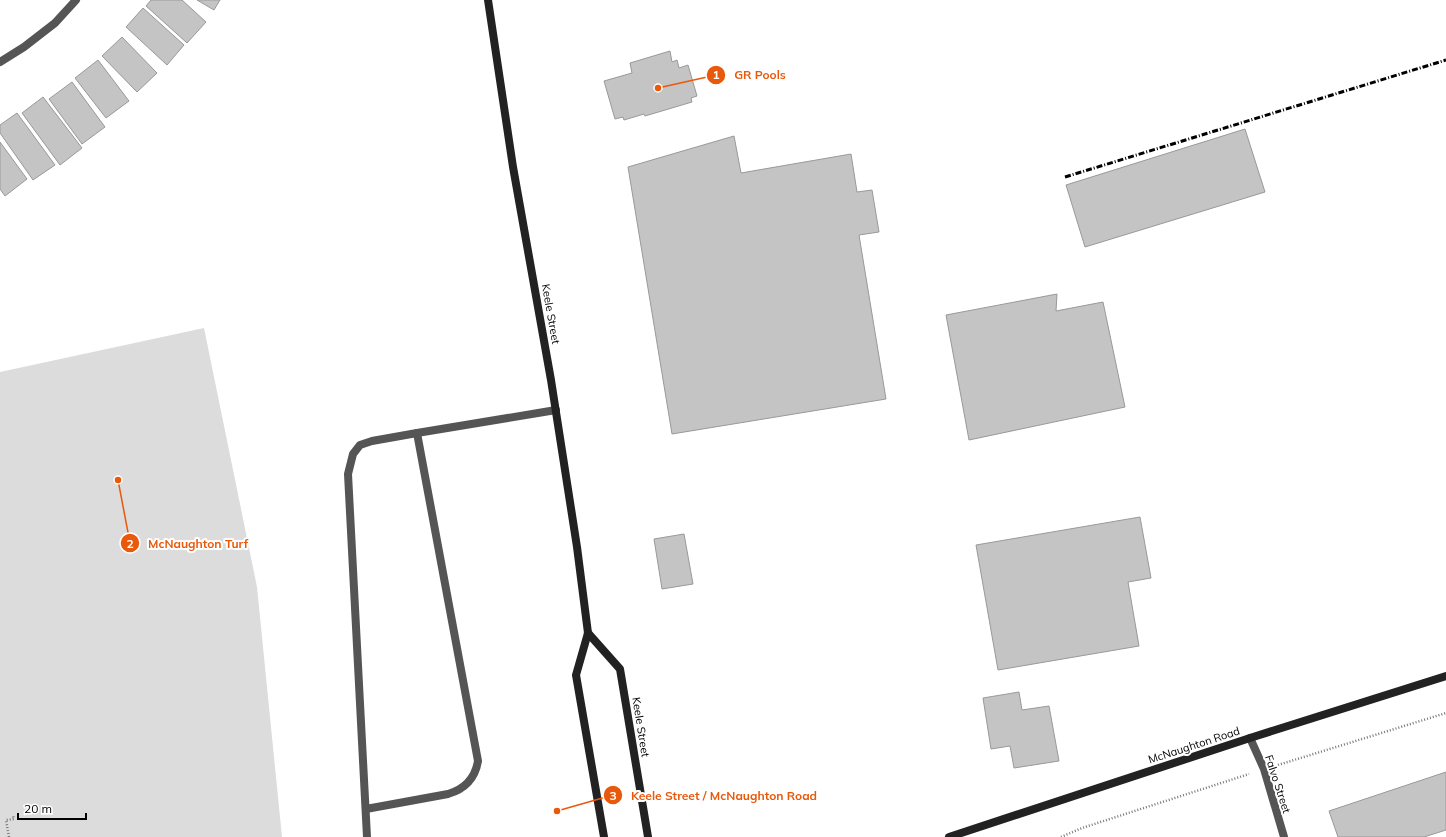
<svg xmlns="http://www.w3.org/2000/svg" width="1446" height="837" font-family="Mulish,sans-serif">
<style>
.green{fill:#dcdcdc}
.building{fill:#c4c4c4;stroke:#999}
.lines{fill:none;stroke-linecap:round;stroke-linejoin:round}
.path{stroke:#777;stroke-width:2.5;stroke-dasharray:1 2;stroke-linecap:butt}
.street{stroke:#555;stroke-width:8}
.secondary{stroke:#222;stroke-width:8}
.rail{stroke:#000;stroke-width:3;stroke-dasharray:6 2 1 2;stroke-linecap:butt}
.labels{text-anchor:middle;stroke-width:4;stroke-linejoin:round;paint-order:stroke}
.street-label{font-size:11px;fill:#000;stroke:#fff}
.leader{fill:none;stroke:#e8590c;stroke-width:1.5}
.callout-dot{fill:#e8590c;stroke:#fff;stroke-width:1.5}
.mark-label{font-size:12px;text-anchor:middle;font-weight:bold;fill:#fff}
.callout-label{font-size:12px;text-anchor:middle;font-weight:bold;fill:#e8590c;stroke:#fff;stroke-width:4;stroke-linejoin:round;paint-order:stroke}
</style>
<rect width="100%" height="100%" fill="#fff"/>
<path class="green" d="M204,328L257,587L282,837H0V372Z"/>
<g class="building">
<path d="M151,0H182L206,22L187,43L146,6Z"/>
<path d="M197,0H220L214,10Z"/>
<path d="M143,8L184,45L167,65L126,27Z"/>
<path d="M122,37L157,73L137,92L102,56Z"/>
<path d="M670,51L672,62L677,60L679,68L688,65L697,96L691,98L692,102L645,116L644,114L624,120L623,117L615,119L604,81L632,73L630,63Z"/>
<path d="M98,60L129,101L106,118L75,78Z"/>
<path d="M72,82L105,127L82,144L49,99Z"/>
<path d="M43,97L82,148L60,165L22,113Z"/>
<path d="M17,113L55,165L33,180L0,133V125Z"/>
<path d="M1245,129L1265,192L1085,247L1066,185Z"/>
<path d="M734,136L741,173L851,154L857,192L872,190L879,232L859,235L886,399L672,434L628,167Z"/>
<path d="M0,142L27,179L5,196L0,189Z"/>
<path d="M1057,294L1056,311L1103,302L1125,407L969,440L946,315Z"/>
<path d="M1140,517L1151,578L1128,582L1139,646L998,670L976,545Z"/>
<path d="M684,534L693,584L662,589L654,539Z"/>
<path d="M1019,692L1022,710L1049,706L1059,761L1014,768L1010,746L991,749L983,698Z"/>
<path d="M1446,772V830L1424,837H1338L1329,811Z"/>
</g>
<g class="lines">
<g class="path">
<path d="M1278,765L1446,713"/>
<path d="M9,837L6,820L14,819L13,816"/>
<path d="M1061,837L1082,828L1249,774"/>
</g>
<g class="street">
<path d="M0,62L24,47L55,23L76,0"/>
<path d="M417,433L556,410"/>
<path d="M1250,738L1264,769L1284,837"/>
<path d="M366,809L448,794C465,789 475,779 478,761L417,433L372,441L360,445L353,454L348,474L367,837"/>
</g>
<g class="secondary">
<path d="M488,0L513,167L551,380L577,547L588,633L576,675L604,837"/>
<path d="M588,633L620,669L648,837"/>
<path d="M949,837L1250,738L1446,676"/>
</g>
<path class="rail" d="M1065,177L1446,60"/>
</g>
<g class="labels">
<g class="street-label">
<text transform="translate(551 314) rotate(80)" y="4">Keele Street</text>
<text transform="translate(641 727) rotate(81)" y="4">Keele Street</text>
<text transform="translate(1194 745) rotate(-18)" y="4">McNaughton Road</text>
<text transform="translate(1278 784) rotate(72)" y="4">Falvo Street</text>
</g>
</g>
<path class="leader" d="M658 88L716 75M118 480L130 543M557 811L613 795"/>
<g class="callout-dot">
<circle cx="658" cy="88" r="4"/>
<circle cx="118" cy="480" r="4"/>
<circle cx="557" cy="811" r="4"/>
<circle cx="716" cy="75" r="10"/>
<circle cx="130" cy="543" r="10"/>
<circle cx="613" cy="795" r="10"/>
</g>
<g class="mark-label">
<text x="716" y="79">1</text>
<text x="130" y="548">2</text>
<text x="613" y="800">3</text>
</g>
<g class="callout-label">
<text x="760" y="79">GR Pools</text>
<text x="198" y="548">McNaughton Turf</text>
<text x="724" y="800">Keele Street / McNaughton Road</text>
</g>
<path d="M18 813v6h68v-6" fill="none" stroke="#000000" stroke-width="2"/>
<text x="24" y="813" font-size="12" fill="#000000" stroke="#ffffff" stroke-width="3" paint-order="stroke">20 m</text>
</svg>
